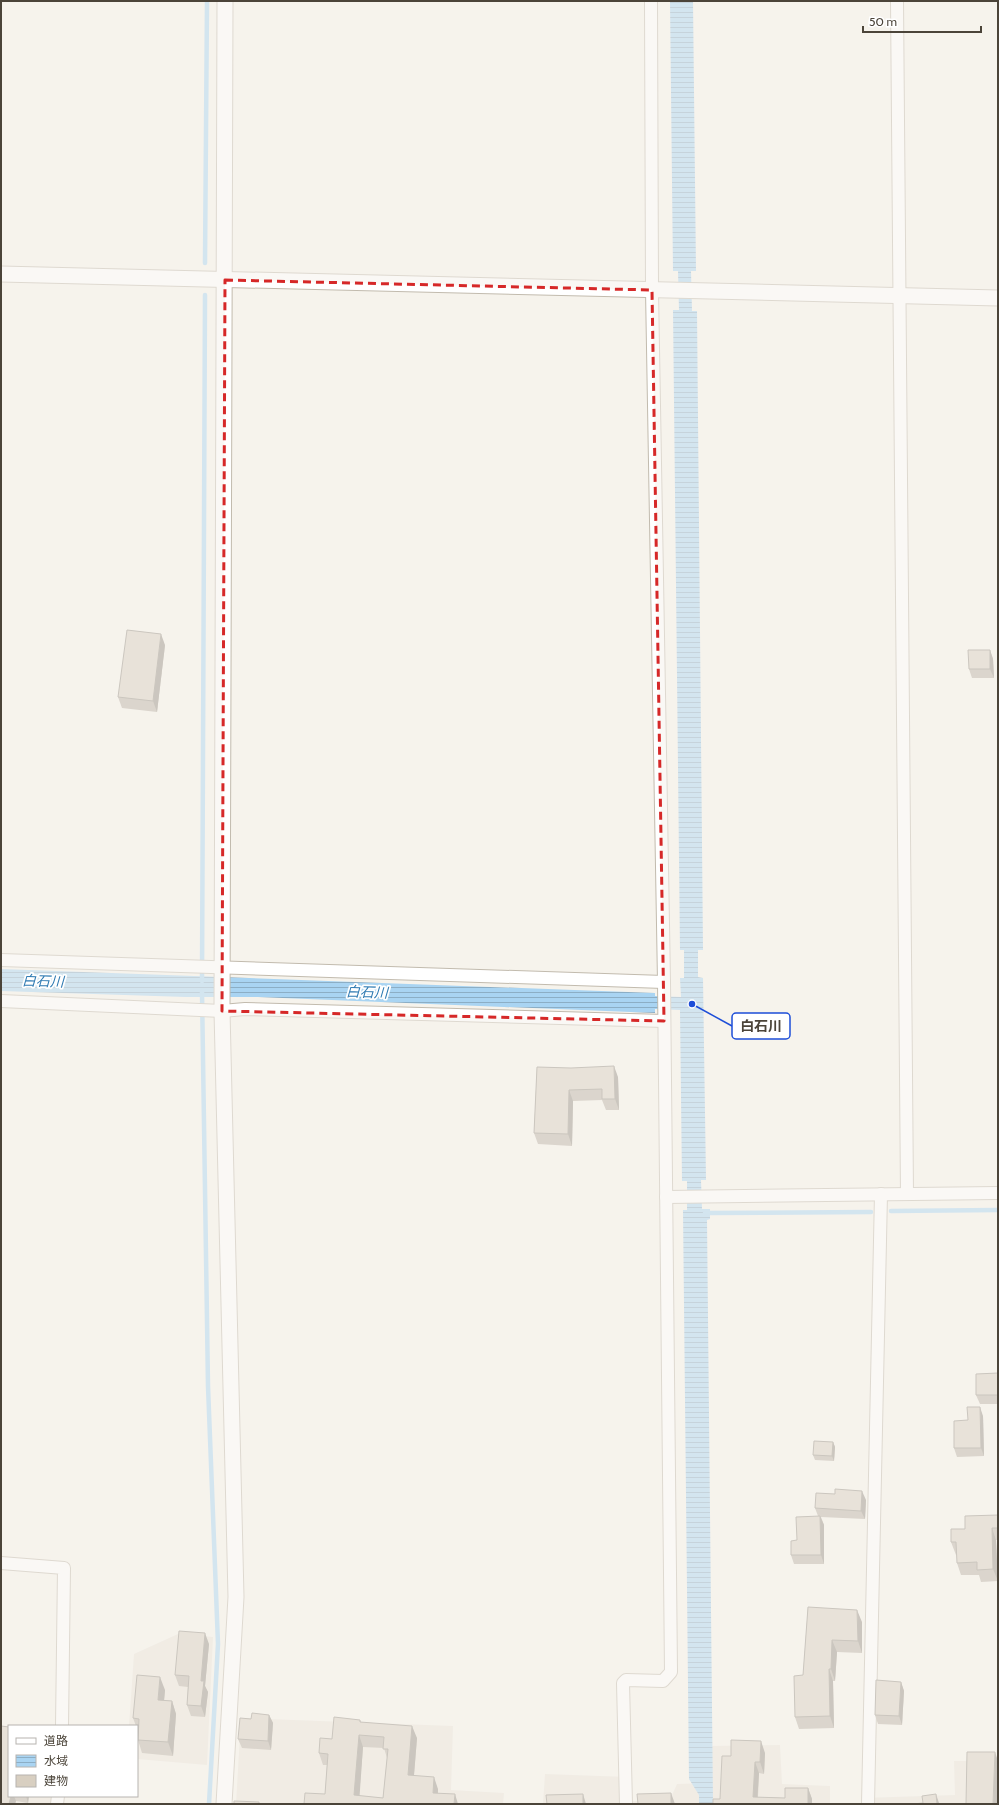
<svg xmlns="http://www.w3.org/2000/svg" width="999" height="1805" font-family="Cabin,'Noto Sans JP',sans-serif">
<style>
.residential{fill:#eae5da}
.water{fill:url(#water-rules)}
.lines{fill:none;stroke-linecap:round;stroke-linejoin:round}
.stream{stroke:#a9d4f2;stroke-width:4.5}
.minor-casing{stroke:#c2bbae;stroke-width:14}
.tertiary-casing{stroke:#c2bbae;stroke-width:17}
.minor{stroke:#fff;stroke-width:12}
.tertiary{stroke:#fff;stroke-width:15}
.wall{fill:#bab2a6;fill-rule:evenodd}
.shaded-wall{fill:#979187}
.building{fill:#d8cfc1;stroke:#979187;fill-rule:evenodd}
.marked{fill:none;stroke:#d62828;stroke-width:3;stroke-dasharray:8 5;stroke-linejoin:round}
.labels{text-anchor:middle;stroke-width:3.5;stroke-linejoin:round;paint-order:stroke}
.water-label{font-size:14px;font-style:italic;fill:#2e7ab2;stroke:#fff}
.leader{fill:none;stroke:#1d4ed8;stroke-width:1.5}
.callout-dot{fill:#1d4ed8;stroke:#fff;stroke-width:1.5}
.callout{fill:#fff;stroke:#1d4ed8;stroke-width:1.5}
.callout-label{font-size:14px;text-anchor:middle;font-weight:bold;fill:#4b4439}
</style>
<defs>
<pattern id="water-rules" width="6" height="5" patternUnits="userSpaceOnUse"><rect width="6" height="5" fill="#a9d4f2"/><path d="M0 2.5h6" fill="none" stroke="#8caec5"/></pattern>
</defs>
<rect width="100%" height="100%" fill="#f6f3ec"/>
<g class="residential">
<path d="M178,1634L213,1637L207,1765L137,1759V1726H129L134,1654Z"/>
<path d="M241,1718L453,1726L451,1790L504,1793L503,1804H236Z"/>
<path d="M1,1732L9,1796H61L60,1804H1Z"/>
<path d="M780,1745L782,1784L830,1786V1804H543L545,1774L628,1777L632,1801L669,1802L677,1784L709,1783L708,1746Z"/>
<path d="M954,1761H998V1804H862V1798L955,1795Z"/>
</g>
<path class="water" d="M670,1H693L696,271H691L692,311H697L703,950H698V977L703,978L706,1180H701L702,1209H710V1219L707,1220L713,1804H699V1795L689,1779L683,1210H687V1181H682L680,1010L655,1009V1013L258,997H186L1,991V969L655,993V996L681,997L680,978H684V950H680L673,310H679L678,271H673Z"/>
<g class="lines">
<g class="stream">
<path d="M205,263L207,1"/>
<path d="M202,981L205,295"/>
<path d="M202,992L208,1386L218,1644L209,1804"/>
<path d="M891,1211L998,1210"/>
<path d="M705,1213L871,1212"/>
</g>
<defs>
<g id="minor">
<path d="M897,1L907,1194"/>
<path d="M1,960L664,982"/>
<path d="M1,1001L222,1011L245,1009L664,1021"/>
<path d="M666,1197L998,1193"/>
<path d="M1,1563L64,1568L62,1726"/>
<path d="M57,1804L58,1796"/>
<path d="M626,1804L623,1683L626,1680L663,1681L671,1672L664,982L652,290L651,1"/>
<path d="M868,1804L881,1194"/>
</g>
<g id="tertiary">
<path d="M1,274L998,298"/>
<path d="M224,1804L236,1597L222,1011L225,1"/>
</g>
</defs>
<use href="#minor" class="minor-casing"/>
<use href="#tertiary" class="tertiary-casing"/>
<use href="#minor" class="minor"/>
<use href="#tertiary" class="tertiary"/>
</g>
<g class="wall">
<path d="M165,645L157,712L122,708L118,697Z"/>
<path d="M990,650L993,659L994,678H972L969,669Z"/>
<path d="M537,1067L618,1077L619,1110H606L602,1100L573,1101L572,1146L538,1144L534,1133Z"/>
<path d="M998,1373V1404H980L976,1395Z"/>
<path d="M983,1416L984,1456L957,1457L954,1448Z"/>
<path d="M833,1442L835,1447L834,1461L815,1460L813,1455Z"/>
<path d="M866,1500L865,1519L821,1517L824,1525V1564H794L791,1555L797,1540L818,1516L815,1508Z"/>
<path d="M998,1515V1540H996L998,1581L981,1582L979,1575H961L957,1563V1555H956L951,1542L965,1529Z"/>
<path d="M808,1607L862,1622V1653L837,1652L835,1681H833L834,1728L799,1729L795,1717L803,1675Z"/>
<path d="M209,1644L205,1686L208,1692L205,1717L191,1716L187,1705L188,1687L179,1686L175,1675Z"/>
<path d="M901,1682L904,1691L902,1725L878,1724L875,1715Z"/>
<path d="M165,1690L164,1700L172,1701L176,1714L173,1756L142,1753L138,1740V1731L137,1728V1726H136L133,1718Z"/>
<path d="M269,1715L273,1723L271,1750L242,1748L238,1739L251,1719Z"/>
<path d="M360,1720L361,1722L417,1738L414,1775L438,1789V1793L458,1804L325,1794L327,1765H323L319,1753L332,1739ZM363,1747L384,1748L387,1758L383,1798L359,1796Z"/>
<path d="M765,1753L764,1774L759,1773L758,1797L785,1798L808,1788L812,1799V1804H713L720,1799L731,1756Z"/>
<path d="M9,1796H29L28,1803L16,1801L15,1804H1Z"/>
</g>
<g class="shaded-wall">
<path d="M161,634L165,645L157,712L153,701Z"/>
<path d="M990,650L993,659L994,678L990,669Z"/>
<path d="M614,1066L618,1077L619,1110L615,1099Z"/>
<path d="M569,1090L573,1101L572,1146L568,1134Z"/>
<path d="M980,1407L983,1416L984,1456L981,1448Z"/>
<path d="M833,1442L835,1447L834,1461L832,1456Z"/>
<path d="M862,1491L866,1500L865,1519L861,1511Z"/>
<path d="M820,1516L824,1525V1564L821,1555Z"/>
<path d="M992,1528L996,1540L998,1581L993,1569Z"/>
<path d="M857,1610L862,1622V1653L858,1641Z"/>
<path d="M205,1633L209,1644L205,1686L208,1692L205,1717L201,1706V1681Z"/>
<path d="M832,1640L837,1652L835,1681L831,1669Z"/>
<path d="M829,1669L833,1681L834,1728L830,1716Z"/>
<path d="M160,1677L165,1690L163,1713L158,1700Z"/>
<path d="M901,1682L904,1691L902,1725L899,1716Z"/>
<path d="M172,1701L176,1714L173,1756L168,1742Z"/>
<path d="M269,1715L273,1723L271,1750L268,1741Z"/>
<path d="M412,1726L417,1738L413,1787L408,1775Z"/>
<path d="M359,1735L363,1747L359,1804L354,1795Z"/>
<path d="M761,1741L765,1753L764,1774L760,1762Z"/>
<path d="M995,1752L998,1761V1804H993Z"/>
<path d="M755,1762L759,1773L757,1804L753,1797Z"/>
<path d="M434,1777L438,1789L437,1804L433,1793Z"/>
<path d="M808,1788L812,1799V1804H808Z"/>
<path d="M671,1793L675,1804H671Z"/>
<path d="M455,1794L458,1804H454Z"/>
<path d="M583,1794L586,1804H583Z"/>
<path d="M936,1794L939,1803V1804H937Z"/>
<path d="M11,1796H14L16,1801L15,1804H9Z"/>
<path d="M26,1796H29L28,1803Z"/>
</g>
<g class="building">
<path d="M127,630L161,634L153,701L118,697Z"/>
<path d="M968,650H990V669H969Z"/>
<path d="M614,1066L615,1099H602V1089L569,1090L568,1134L534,1133L537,1067L571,1068Z"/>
<path d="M998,1373V1395H976V1374Z"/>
<path d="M967,1407H980L981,1448H954V1421L968,1420Z"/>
<path d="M814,1441L833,1442L832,1456L813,1455Z"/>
<path d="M835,1489L862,1491L861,1511L815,1508L816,1493L835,1494Z"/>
<path d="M998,1515V1528H992L993,1569L977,1570V1562L957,1563L956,1542H951V1529H965V1516Z"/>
<path d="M820,1516L821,1555H791V1541L797,1540L796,1517Z"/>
<path d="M808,1607L857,1610L858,1641L832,1640L831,1669H829L830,1716L795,1717L794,1676L803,1675Z"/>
<path d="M179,1631L205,1633L201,1681H204L201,1706L187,1705L189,1676L175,1675Z"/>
<path d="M137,1675L160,1677L158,1700L172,1701L168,1742L138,1740L139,1719L133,1718Z"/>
<path d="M876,1680L901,1682L899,1716L875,1715Z"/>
<path d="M252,1713L269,1715L268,1741L238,1739L240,1718L251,1719Z"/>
<path d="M334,1717L360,1720V1722L412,1726L408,1775L434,1777L433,1793L455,1794L454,1804H304L305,1793L325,1794L328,1754L319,1753L320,1738L332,1739ZM359,1735L384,1737L383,1749H388L383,1798L354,1795Z"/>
<path d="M1,1726L9,1727V1796H11L9,1804H1Z"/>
<path d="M731,1740L761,1741L760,1762H755L753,1797L785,1798V1788H808V1804H713V1799H720L722,1756H731Z"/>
<path d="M967,1752H995L993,1804H966Z"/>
<path d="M671,1793V1804H638L637,1794Z"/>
<path d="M583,1794V1804H547L546,1795Z"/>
<path d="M936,1794L937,1804H913L923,1803L922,1796Z"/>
<path d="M234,1801L259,1802V1804H234Z"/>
</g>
<path d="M0 0H999V1805H0ZM225,280L652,290L664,1021L222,1011Z" fill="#f6f3ec" fill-opacity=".55" fill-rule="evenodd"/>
<path class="marked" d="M225,280L652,290L664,1021L222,1011Z"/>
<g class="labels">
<g class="water-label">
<text transform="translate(43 981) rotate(2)" y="5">白石川</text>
<text transform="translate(367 992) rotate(2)" y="5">白石川</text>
</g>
</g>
<path class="leader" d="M692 1004L732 1026"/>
<circle class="callout-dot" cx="692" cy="1004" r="4"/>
<rect class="callout" x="732" y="1013" width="58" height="26" rx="4"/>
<g class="callout-label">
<text x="761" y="1031">白石川</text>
</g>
<rect width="999" height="1805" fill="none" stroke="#4b4439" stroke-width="4"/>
<rect x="8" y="1725" width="130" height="72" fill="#ffffff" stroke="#b7b4b0"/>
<rect x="16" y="1738" width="20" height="6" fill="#ffffff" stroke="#b7b4b0"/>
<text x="44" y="1745" font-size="12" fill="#4b4439">道路</text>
<rect x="16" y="1755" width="20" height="12" fill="url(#water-rules)" stroke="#b7b4b0"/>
<text x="44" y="1765" font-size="12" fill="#4b4439">水域</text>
<rect x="16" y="1775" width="20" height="12" fill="#d8cfc1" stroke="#b7b4b0"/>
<text x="44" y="1785" font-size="12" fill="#4b4439">建物</text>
<path d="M863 26v6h118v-6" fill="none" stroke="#4b4439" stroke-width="2"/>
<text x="869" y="26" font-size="12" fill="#4b4439" stroke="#ffffff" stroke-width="3" paint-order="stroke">50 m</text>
</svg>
